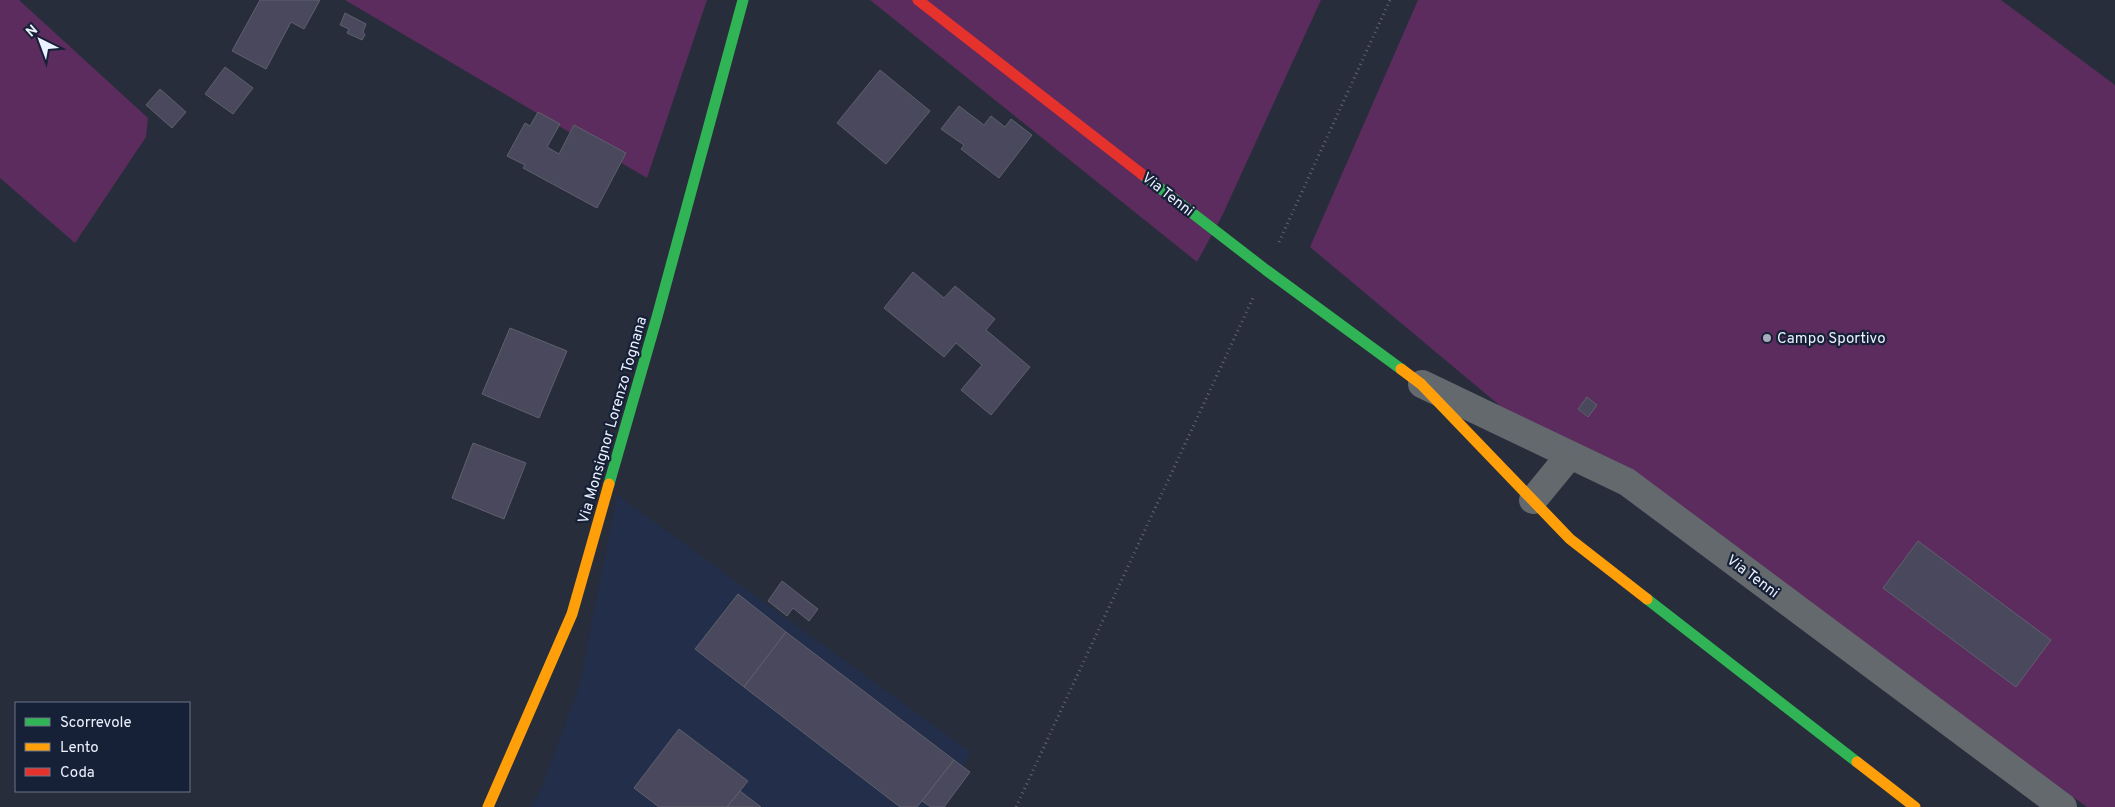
<svg xmlns="http://www.w3.org/2000/svg" width="2115" height="807" font-family="Overpass,sans-serif">
<style>
.built{fill:#222e4a}
.green{fill:#5b2c5d}
.building{fill:#4a485d;stroke:#5f606c}
.lines{fill:none;stroke-linecap:round;stroke-linejoin:round}
.path{stroke:#62666c;stroke-width:3;stroke-dasharray:1 4;stroke-linecap:butt}
.street{stroke:#64696e;stroke-width:28}
.fast{stroke:#30b455;stroke-width:11}
.slow{stroke:#ff9f0a;stroke-width:11}
.jam{stroke:#e5322d;stroke-width:11}
.poi-dot{fill:#a6acb9;stroke:#162037;stroke-width:2}
.labels{text-anchor:middle;stroke-width:4.5;stroke-linejoin:round;paint-order:stroke}
.street-label{font-size:15px;fill:#ebf1fe;stroke:#162037}
.poi-label{font-size:15px;fill:#ebf1fe;stroke:#162037;text-anchor:start}
</style>
<rect width="100%" height="100%" fill="#272d3a"/>
<path class="built" d="M617,495L970,752L944,807H531L542,787L580,684Z"/>
<g class="green">
<path d="M0,0H19L148,118L146,137L75,243L0,178Z"/>
<path d="M345,0H707L647,178Z"/>
<path d="M870,0H1321L1222,216L1197,262Z"/>
<path d="M1418,0H2001L2115,85V807H2087L1610,466L1529,430L1310,247Z"/>
</g>
<g class="building">
<path d="M260,0H320L304,29L291,22L266,69L232,51Z"/>
<path d="M345,13L366,24L363,32L365,35L362,40L347,33L349,29L340,25Z"/>
<path d="M225,67L253,88L233,114L205,94Z"/>
<path d="M880,70L930,111L886,164L837,123Z"/>
<path d="M160,89L186,112L172,128L146,105Z"/>
<path d="M959,106L984,125L991,116L1005,127L1011,119L1032,135L999,178L961,149L964,145L941,129Z"/>
<path d="M538,112L560,124L547,147L559,154L574,125L626,153L597,208L523,168L525,165L507,156L525,123L530,126Z"/>
<path d="M913,272L944,298L955,286L995,319L986,330L1030,367L991,415L961,390L982,365L956,343L944,357L884,308Z"/>
<path d="M510,328L567,351L539,418L482,394Z"/>
<path d="M1587,397L1597,405L1588,417L1578,409Z"/>
<path d="M473,443L526,463L504,519L452,498Z"/>
<path d="M1918,541L2051,640L2016,687L1883,588Z"/>
<path d="M782,581L818,609L809,621L793,608L787,616L768,601Z"/>
<path d="M738,594L786,632L744,687L695,649Z"/>
<path d="M786,632L954,760L917,807H900L744,687Z"/>
<path d="M679,729L748,781L727,807H659L634,788Z"/>
<path d="M954,760L970,772L944,807H931L922,801Z"/>
<path d="M740,791L761,807H727Z"/>
</g>
<g class="lines">
<g class="path">
<path d="M1279,242L1390,0"/>
<path d="M1016,807L1253,298"/>
</g>
<g class="street">
<path d="M1422,384L1627,482L2063,807"/>
<path d="M1533,500L1570,455"/>
</g>
<g class="fast">
<path d="M1143,175L1266,270L1401,369"/>
<path d="M609,484L657,317L743,0"/>
<path d="M1647,599L1857,762"/>
</g>
<g class="slow">
<path d="M1401,369L1421,384L1570,539L1647,599"/>
<path d="M1857,762L1915,807"/>
<path d="M488,807L572,614L609,484"/>
</g>
<path class="jam" d="M918,0L1143,175"/>
</g>
<circle class="poi-dot" cx="1767" cy="338" r="5"/>
<g class="labels">
<g class="street-label">
<text transform="translate(1168 194) rotate(38)" y="5">Via Tenni</text>
<text transform="translate(612 420) rotate(-74)" y="5">Via Monsignor Lorenzo Tognana</text>
<text transform="translate(1753 576) rotate(37)" y="5">Via Tenni</text>
</g>
<g class="poi-label">
<text x="1777" y="343">Campo Sportivo</text>
</g>
</g>
<rect x="15" y="702" width="175" height="90" fill="#162037" stroke="#6b7487"/>
<rect x="25" y="718" width="25" height="8" fill="#30b455" stroke="#6b7487"/>
<text x="60" y="727" font-size="15" fill="#ebf1fe">Scorrevole</text>
<rect x="25" y="743" width="25" height="8" fill="#ff9f0a" stroke="#6b7487"/>
<text x="60" y="752" font-size="15" fill="#ebf1fe">Lento</text>
<rect x="25" y="768" width="25" height="8" fill="#e5322d" stroke="#6b7487"/>
<text x="60" y="777" font-size="15" fill="#ebf1fe">Coda</text>
<g transform="translate(40 40) rotate(318)" stroke="#162037" stroke-width="4" paint-order="stroke">
<path d="M0-4L9 19L0 12L-9 19Z" fill="#ebf1fe"/>
<text y="-8" font-size="14" font-weight="bold" text-anchor="middle" fill="#ebf1fe">N</text>
</g>
</svg>
